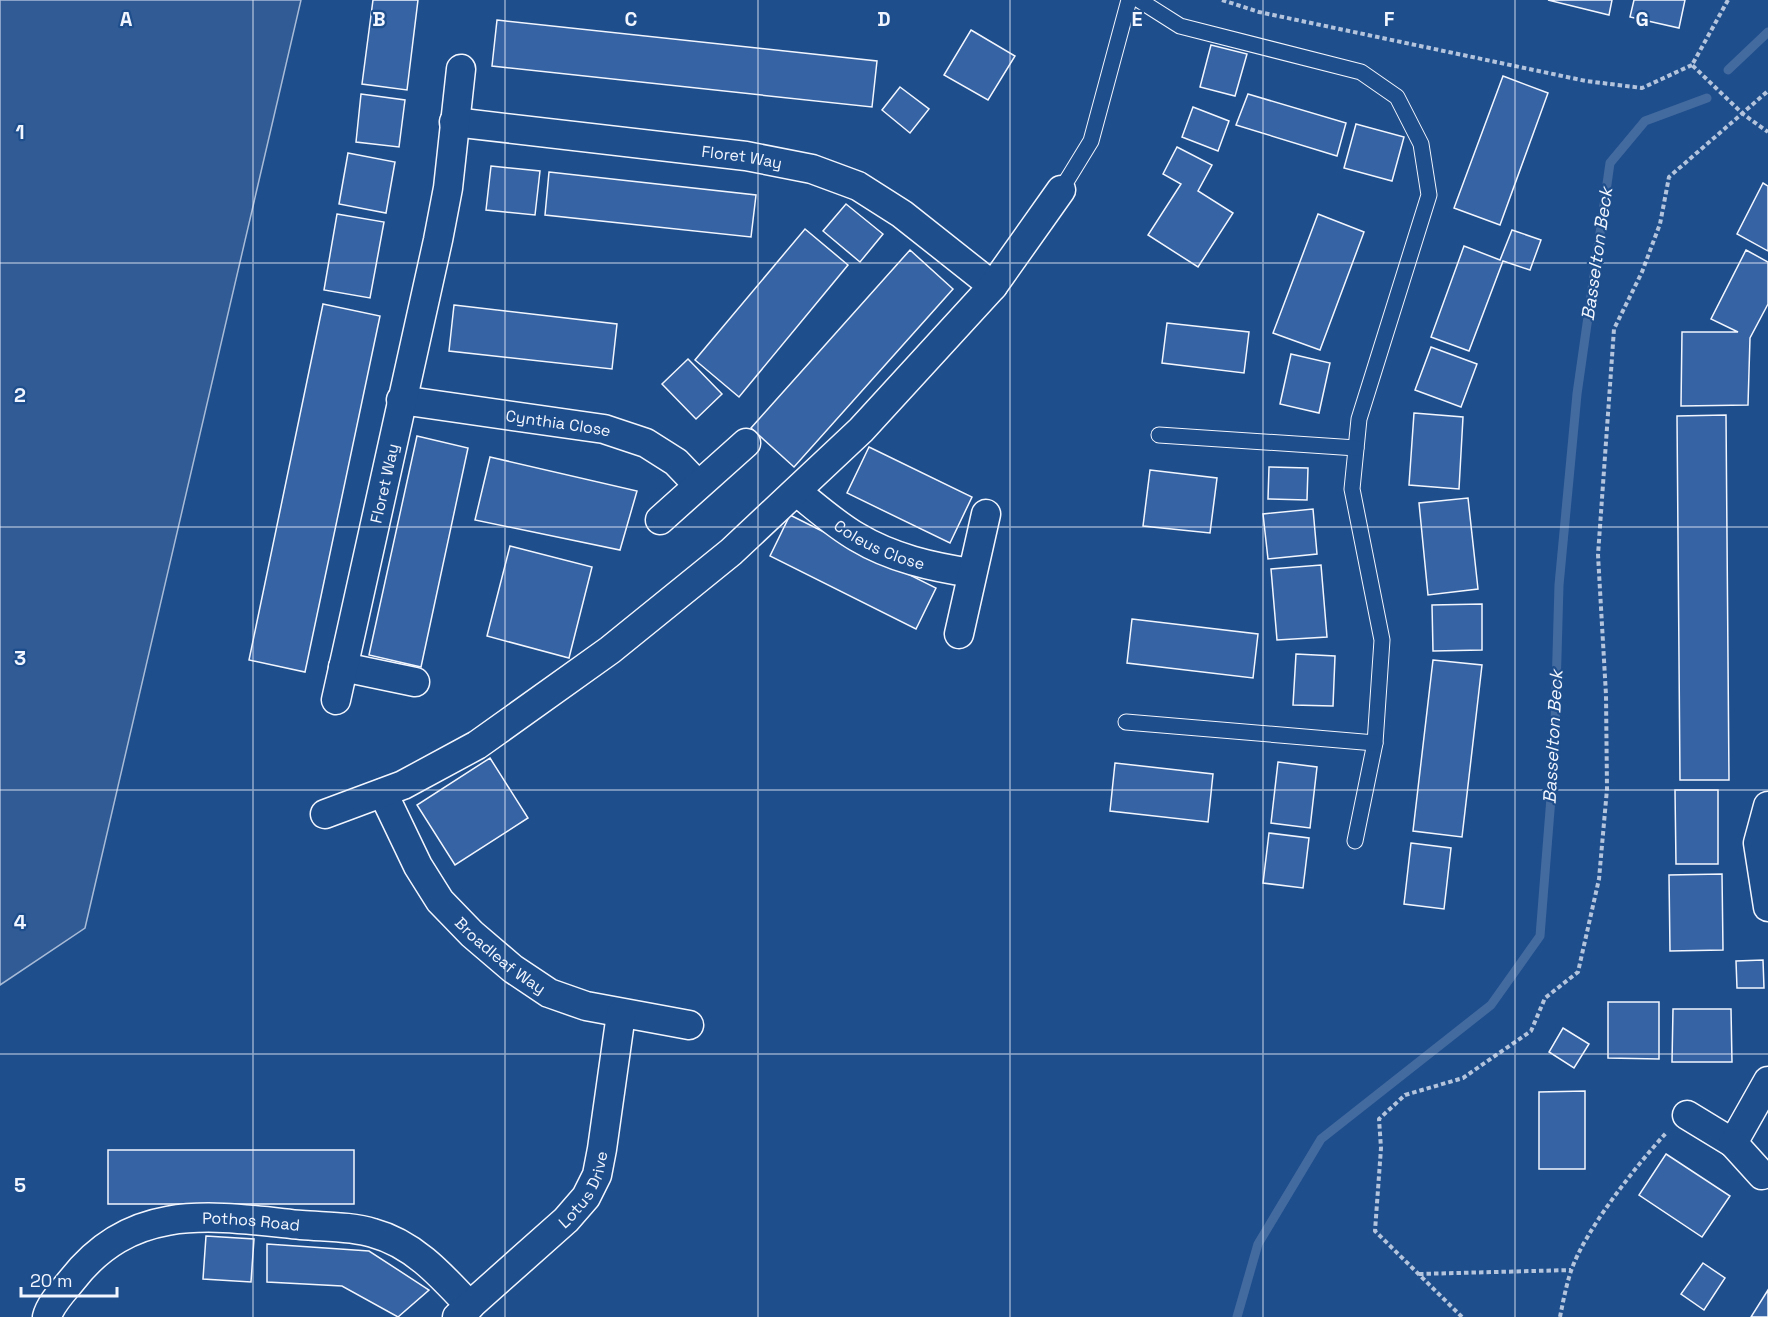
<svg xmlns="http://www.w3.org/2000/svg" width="1768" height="1317" font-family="'Space Grotesk',sans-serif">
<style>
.built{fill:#305b95;stroke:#a8bbd7;stroke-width:1.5}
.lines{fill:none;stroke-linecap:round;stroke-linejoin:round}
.stream{stroke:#446ba0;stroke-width:9}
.building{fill:#3563a3;stroke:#f2f6ff;stroke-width:1.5}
.service-casing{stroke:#f2f6ff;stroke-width:17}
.minor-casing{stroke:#f2f6ff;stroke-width:31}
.path{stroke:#b3c4dc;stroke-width:4;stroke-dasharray:4.5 3;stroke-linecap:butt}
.service{stroke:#1f4e8c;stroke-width:15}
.minor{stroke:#1f4e8c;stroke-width:28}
.grid{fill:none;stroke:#f2f6ff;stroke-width:1.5;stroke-opacity:0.55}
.labels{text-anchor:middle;stroke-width:4.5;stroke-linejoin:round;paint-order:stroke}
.street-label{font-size:16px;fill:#f2f6ff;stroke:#1f4e8c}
.water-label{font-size:18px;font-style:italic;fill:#f2f6ff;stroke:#1f4e8c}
.grid-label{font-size:20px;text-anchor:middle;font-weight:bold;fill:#f2f6ff;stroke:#1f4e8c;stroke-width:4.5;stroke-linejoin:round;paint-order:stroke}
</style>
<rect width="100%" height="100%" fill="#1f4e8c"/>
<path class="built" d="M0,0H301L85,928L0,985Z"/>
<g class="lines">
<g class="stream">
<path d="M1728,70L1768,32"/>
<path d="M1237,1317L1258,1244L1321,1139L1491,1005L1540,936L1554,760L1559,585L1577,394L1610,163L1645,121L1707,98"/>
</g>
</g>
<g class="building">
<path d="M373,0H418L407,90L362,84Z"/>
<path d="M1548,0H1612L1609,15Z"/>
<path d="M1634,0H1685L1679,28L1630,17Z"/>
<path d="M497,20L877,61L872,107L492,66Z"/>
<path d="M971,30L1015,56L988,100L944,75Z"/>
<path d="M1211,45L1247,54L1235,96L1200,87Z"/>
<path d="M1503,76L1548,93L1500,225L1454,208Z"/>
<path d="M900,87L929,109L910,133L882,110Z"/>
<path d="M361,94L405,100L399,147L356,142Z"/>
<path d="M1248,94L1346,123L1337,156L1236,125Z"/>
<path d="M1193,107L1229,121L1218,151L1182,137Z"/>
<path d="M1356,124L1404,137L1392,181L1344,168Z"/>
<path d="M1177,147L1212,165L1198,191L1233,213L1198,267L1148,235L1181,184L1163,174Z"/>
<path d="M348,153L395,162L386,213L339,204Z"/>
<path d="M491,166L540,171L535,215L486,210Z"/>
<path d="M549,172L756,195L751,237L545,215Z"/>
<path d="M1763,183L1768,186V251L1737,234Z"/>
<path d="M846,204L883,234L860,262L823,231Z"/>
<path d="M337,214L384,222L370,298L324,290Z"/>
<path d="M1318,214L1364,232L1320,350L1273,333Z"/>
<path d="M805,229L848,265L739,397L695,360Z"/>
<path d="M1512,230L1541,240L1530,270L1503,261L1469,351L1431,337L1464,246L1500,260Z"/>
<path d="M910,250L953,289L794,467L751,428Z"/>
<path d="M1746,250L1768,262V304L1750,338L1748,405L1681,406L1682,332H1738L1711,319Z"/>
<path d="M323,304L380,316L305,672L249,660Z"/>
<path d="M454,305L617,324L612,369L449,351Z"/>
<path d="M1167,323L1249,332L1244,373L1162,363Z"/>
<path d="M1431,347L1477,364L1461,407L1415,390Z"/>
<path d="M1291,354L1330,363L1319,413L1280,404Z"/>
<path d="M688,359L722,394L696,419L662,384Z"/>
<path d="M1414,413L1463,417L1459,489L1409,485Z"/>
<path d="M1726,415L1729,780H1680L1677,416Z"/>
<path d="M417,436L468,448L421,667L369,655Z"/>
<path d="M869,447L972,497L950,543L847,493Z"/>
<path d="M490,457L637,491L620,550L475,520Z"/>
<path d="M1269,467L1308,468L1307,500L1268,499Z"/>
<path d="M1150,470L1217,478L1210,533L1143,526Z"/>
<path d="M1468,498L1478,589L1428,595L1419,503Z"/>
<path d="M1313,509L1317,554L1268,559L1263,514Z"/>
<path d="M790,515L936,588L916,629L770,556Z"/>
<path d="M510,546L592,567L569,658L487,636Z"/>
<path d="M1321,565L1327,637L1277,640L1271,569Z"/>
<path d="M1482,604V650L1433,651L1432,605Z"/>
<path d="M1132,619L1258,634L1253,678L1127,663Z"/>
<path d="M1296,654L1335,656L1333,706L1293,705Z"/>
<path d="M1433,660L1482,665L1462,837L1413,831Z"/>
<path d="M490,758L528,818L455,865L417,805Z"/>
<path d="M1278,762L1317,767L1310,828L1271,823Z"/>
<path d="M1115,763L1213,774L1208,822L1110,811Z"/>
<path d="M1675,790H1718V864H1676Z"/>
<path d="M1269,833L1309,838L1303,888L1263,883Z"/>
<path d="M1411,843L1451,848L1444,909L1404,904Z"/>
<path d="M1722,874L1723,950L1670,951L1669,875Z"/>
<path d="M1763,960L1764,988H1737L1736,961Z"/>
<path d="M1608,1002H1659V1059L1608,1058Z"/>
<path d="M1673,1009H1731L1732,1062H1672Z"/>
<path d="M1563,1028L1589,1044L1574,1068L1549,1052Z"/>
<path d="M1585,1091V1169H1539V1092Z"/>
<rect x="108" y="1150" width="246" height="54"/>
<path d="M1666,1154L1730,1196L1702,1237L1639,1195Z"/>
<path d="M206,1236L254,1239L251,1282L203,1279Z"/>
<path d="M267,1244L369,1251L429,1290L398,1317L342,1286L267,1282Z"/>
<path d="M1703,1263L1725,1278L1704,1310L1681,1294Z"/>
<path d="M1768,1290V1317H1751Z"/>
</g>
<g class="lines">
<defs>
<g id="service">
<path d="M1139,0L1180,26L1361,72L1397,97L1421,144L1429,195L1359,419L1352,489L1382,640L1375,743L1355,841"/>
<path d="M1061,190L1091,141L1129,0"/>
<path d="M1159,435L1356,448"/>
<path d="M1126,722L1375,743"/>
</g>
<g id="minor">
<path id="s1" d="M454,122L746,156L812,169L858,186L902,214L993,286"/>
<path id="s2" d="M401,400L604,429L646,443L676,462L698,485"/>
<path id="s3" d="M797,492C816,507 836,525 857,537C892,558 932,567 972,573"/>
<path d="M660,520L746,443"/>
<path d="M959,634L986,514"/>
<path d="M343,667L415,682"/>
<path id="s4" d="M336,700L438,240L448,188L461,69"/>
<path id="s5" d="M383,793L418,866L440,901L472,934L513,969L549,993L586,1006L689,1025"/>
<path d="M1768,806L1758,843L1768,907"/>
<path d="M325,814L403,785L477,745L610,650L731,552L861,430L993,286L1061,190"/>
<path d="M1687,1115L1733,1143L1768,1081"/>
<path d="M1733,1143L1762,1175"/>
<path id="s6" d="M47,1317C50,1304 64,1290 72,1280C133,1201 213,1216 301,1225C324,1227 351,1226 373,1233C414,1244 442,1276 470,1306"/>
<path id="s7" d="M457,1317L566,1220L586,1197L597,1175L602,1149L621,1014"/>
</g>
</defs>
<use href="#service" class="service-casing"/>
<use href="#minor" class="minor-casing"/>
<g class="path">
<path d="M1222,0L1259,12L1586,81L1642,88L1692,65"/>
<path d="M1728,0L1692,65L1743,114L1768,132"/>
<path d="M1419,1274L1571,1270"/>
<path d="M1462,1317L1375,1231L1381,1148L1379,1119L1405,1095L1463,1078L1531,1031L1545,998L1578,972L1599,879L1607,789L1606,695L1598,555L1614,329L1642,272L1660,224L1669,177L1768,91"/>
<path d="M1560,1317C1563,1302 1566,1286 1571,1271C1585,1230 1636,1166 1666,1133"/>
</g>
<use href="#service" class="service"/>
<use href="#minor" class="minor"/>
</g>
<path class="grid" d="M253,0V1317M505,0V1317M758,0V1317M1010,0V1317M1263,0V1317M1515,0V1317M0,263H1768M0,527H1768M0,790H1768M0,1054H1768"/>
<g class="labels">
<g class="street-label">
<text dy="6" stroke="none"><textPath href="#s1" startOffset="290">Floret Way</textPath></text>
<text dy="6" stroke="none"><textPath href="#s2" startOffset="159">Cynthia Close</textPath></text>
<text dy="6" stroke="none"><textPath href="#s4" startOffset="222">Floret Way</textPath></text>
<text dy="6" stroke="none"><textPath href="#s3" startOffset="99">Coleus Close</textPath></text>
<text dy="6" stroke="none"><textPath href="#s5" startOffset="204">Broadleaf Way</textPath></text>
<text dy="6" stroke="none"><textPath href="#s7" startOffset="182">Lotus Drive</textPath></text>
<text dy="6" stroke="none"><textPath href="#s6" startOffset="244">Pothos Road</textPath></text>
</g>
<g class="water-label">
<text transform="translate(1597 254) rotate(-82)" y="6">Basselton Beck</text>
<text transform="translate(1553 737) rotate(-87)" y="6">Basselton Beck</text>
</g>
</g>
<g class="grid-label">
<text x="126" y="26">A</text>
<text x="379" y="26">B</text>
<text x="631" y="26">C</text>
<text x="884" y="26">D</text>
<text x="1137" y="26">E</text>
<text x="1389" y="26">F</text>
<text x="1642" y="26">G</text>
<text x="20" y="139">1</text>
<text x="20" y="402">2</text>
<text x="20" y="665">3</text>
<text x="20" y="929">4</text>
<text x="20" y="1192">5</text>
</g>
<path d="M21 1287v9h96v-9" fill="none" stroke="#f2f6ff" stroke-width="3"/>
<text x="30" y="1287" font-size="18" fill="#f2f6ff" stroke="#1f4e8c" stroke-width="4.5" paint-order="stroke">20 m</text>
</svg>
